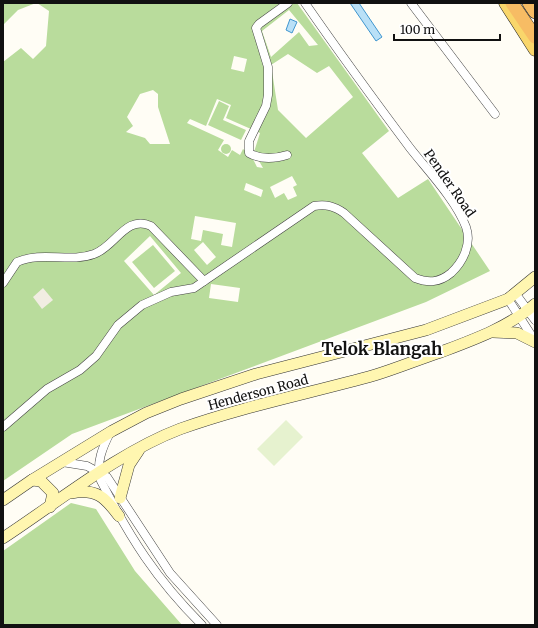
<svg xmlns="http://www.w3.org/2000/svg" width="538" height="628" font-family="Merriweather,serif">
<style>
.forest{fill:#b9dc9c;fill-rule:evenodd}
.pitch{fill:#e6f2cf}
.plaza{fill:#f1ede2}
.water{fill:#b9e0f7;stroke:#3f96cf}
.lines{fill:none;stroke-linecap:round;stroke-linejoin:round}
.minor-casing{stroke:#444;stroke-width:9}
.secondary-casing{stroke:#333;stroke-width:12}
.primary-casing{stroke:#222;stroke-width:13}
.trunk-casing{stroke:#222;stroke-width:14}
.minor{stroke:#fff;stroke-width:8}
.secondary{stroke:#fff6b0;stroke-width:11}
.primary{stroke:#f9d66b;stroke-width:12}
.trunk{stroke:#f7bc64;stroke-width:13}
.labels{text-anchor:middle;stroke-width:4;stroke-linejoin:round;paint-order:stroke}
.street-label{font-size:13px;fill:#111;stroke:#fff}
.district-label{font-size:17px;font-weight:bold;fill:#111;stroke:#fff}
</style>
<rect width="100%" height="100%" fill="#fffdf5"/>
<g class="forest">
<path d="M3,3H36L18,10L3,25Z"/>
<path d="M37,3H297L389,131L362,153L398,198L428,179L490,271L426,302L72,434L3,481V62L21,48L33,59L46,46L49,11ZM289,10L318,45L309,46L299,32L271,57L262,31ZM288,54L317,73L329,66L353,97L306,138L278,110L271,65ZM234,56L247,59L244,72L231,69ZM153,90L158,94V107L170,144H150L145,138L126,132L133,126L127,117L140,94ZM217,99L231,105L226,118L260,133L254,152L263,168L257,167L251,155L243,149L240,155L232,150L228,157L218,150L224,140L187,123L190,119L206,126ZM292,176L297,185L293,187L297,196L288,200L284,193L275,198L270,187ZM246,183L263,190L261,197L244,190ZM195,216L236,223L232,247L221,245L223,234L203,230L201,241L191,239ZM150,236L181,273L154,295L124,261ZM203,242L216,257L207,265L194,250ZM211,284L240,288L238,302L209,298Z"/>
<path d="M219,101L229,106L223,120L246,130L241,140L208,125Z"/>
<circle cx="226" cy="149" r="5"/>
<path d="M153,245L175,271L154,288L132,262Z"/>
<path d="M71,503L96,509L135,571L182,625H3V551Z"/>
</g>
<path class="pitch" d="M286,420L303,437L274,466L257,449Z"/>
<path class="plaza" d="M43,288L53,300L42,309L33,297Z"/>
<g class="water">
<path d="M350,3H359L382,37L376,41Z"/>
<path d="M290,19L297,22L292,33L286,30Z"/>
</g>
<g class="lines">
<defs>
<g id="minor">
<path d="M411,3L495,114"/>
<path d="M287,155C274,159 261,160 249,153V141L266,106L268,95V67L256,28L259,24L288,3"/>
<path d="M3,283L17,262C42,251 70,263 94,254C115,247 126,214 151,226L204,281"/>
<path d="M515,293L535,320"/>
<path d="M508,299L535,341"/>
<path d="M3,427L47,389L80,370L96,356L118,325L142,305L171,292L194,288L314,206C326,204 334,206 344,213L415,278C428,283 439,283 451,273C463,262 472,244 466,227C456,200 428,171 410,148C374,100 339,52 305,3"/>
<path d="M111,431C103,446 95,464 101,481C130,538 156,579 202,625"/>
<path d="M62,462L87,466L107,477L170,573L217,625"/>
</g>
<g id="secondary">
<path d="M493,332L517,333L535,342"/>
<path d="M32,480L41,481L53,493L50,507"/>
<path d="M71,493C96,488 105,497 119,516"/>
<path d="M120,498L129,465L139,450"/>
<path d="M3,500L32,480L112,431L146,413L181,399L256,374L426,330L508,299L535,277"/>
<path d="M3,538C58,502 119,452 180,429C244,406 311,393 375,375C398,368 419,359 441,352C473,340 509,327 535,304"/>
</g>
<path id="primary" d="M505,3L535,50"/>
<g id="trunk">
<path d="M512,3L535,37"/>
<path d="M529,3L535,12"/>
</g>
</defs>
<use href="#minor" class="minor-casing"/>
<use href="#secondary" class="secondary-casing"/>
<use href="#primary" class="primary-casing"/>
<use href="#trunk" class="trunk-casing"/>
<use href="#minor" class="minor"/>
<use href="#secondary" class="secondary"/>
<use href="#primary" class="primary"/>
<use href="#trunk" class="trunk"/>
</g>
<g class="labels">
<g class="street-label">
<text transform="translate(450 183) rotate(55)" y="5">Pender Road</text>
<text transform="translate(258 392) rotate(-15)" y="5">Henderson Road</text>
</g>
<g class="district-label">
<text x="382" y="355">Telok Blangah</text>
</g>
</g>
<rect width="538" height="628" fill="none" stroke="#111111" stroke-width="8"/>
<path d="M394 34v6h106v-6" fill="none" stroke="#111111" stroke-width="2"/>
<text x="400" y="34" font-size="12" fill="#111111" stroke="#ffffff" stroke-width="3" paint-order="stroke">100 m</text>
</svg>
